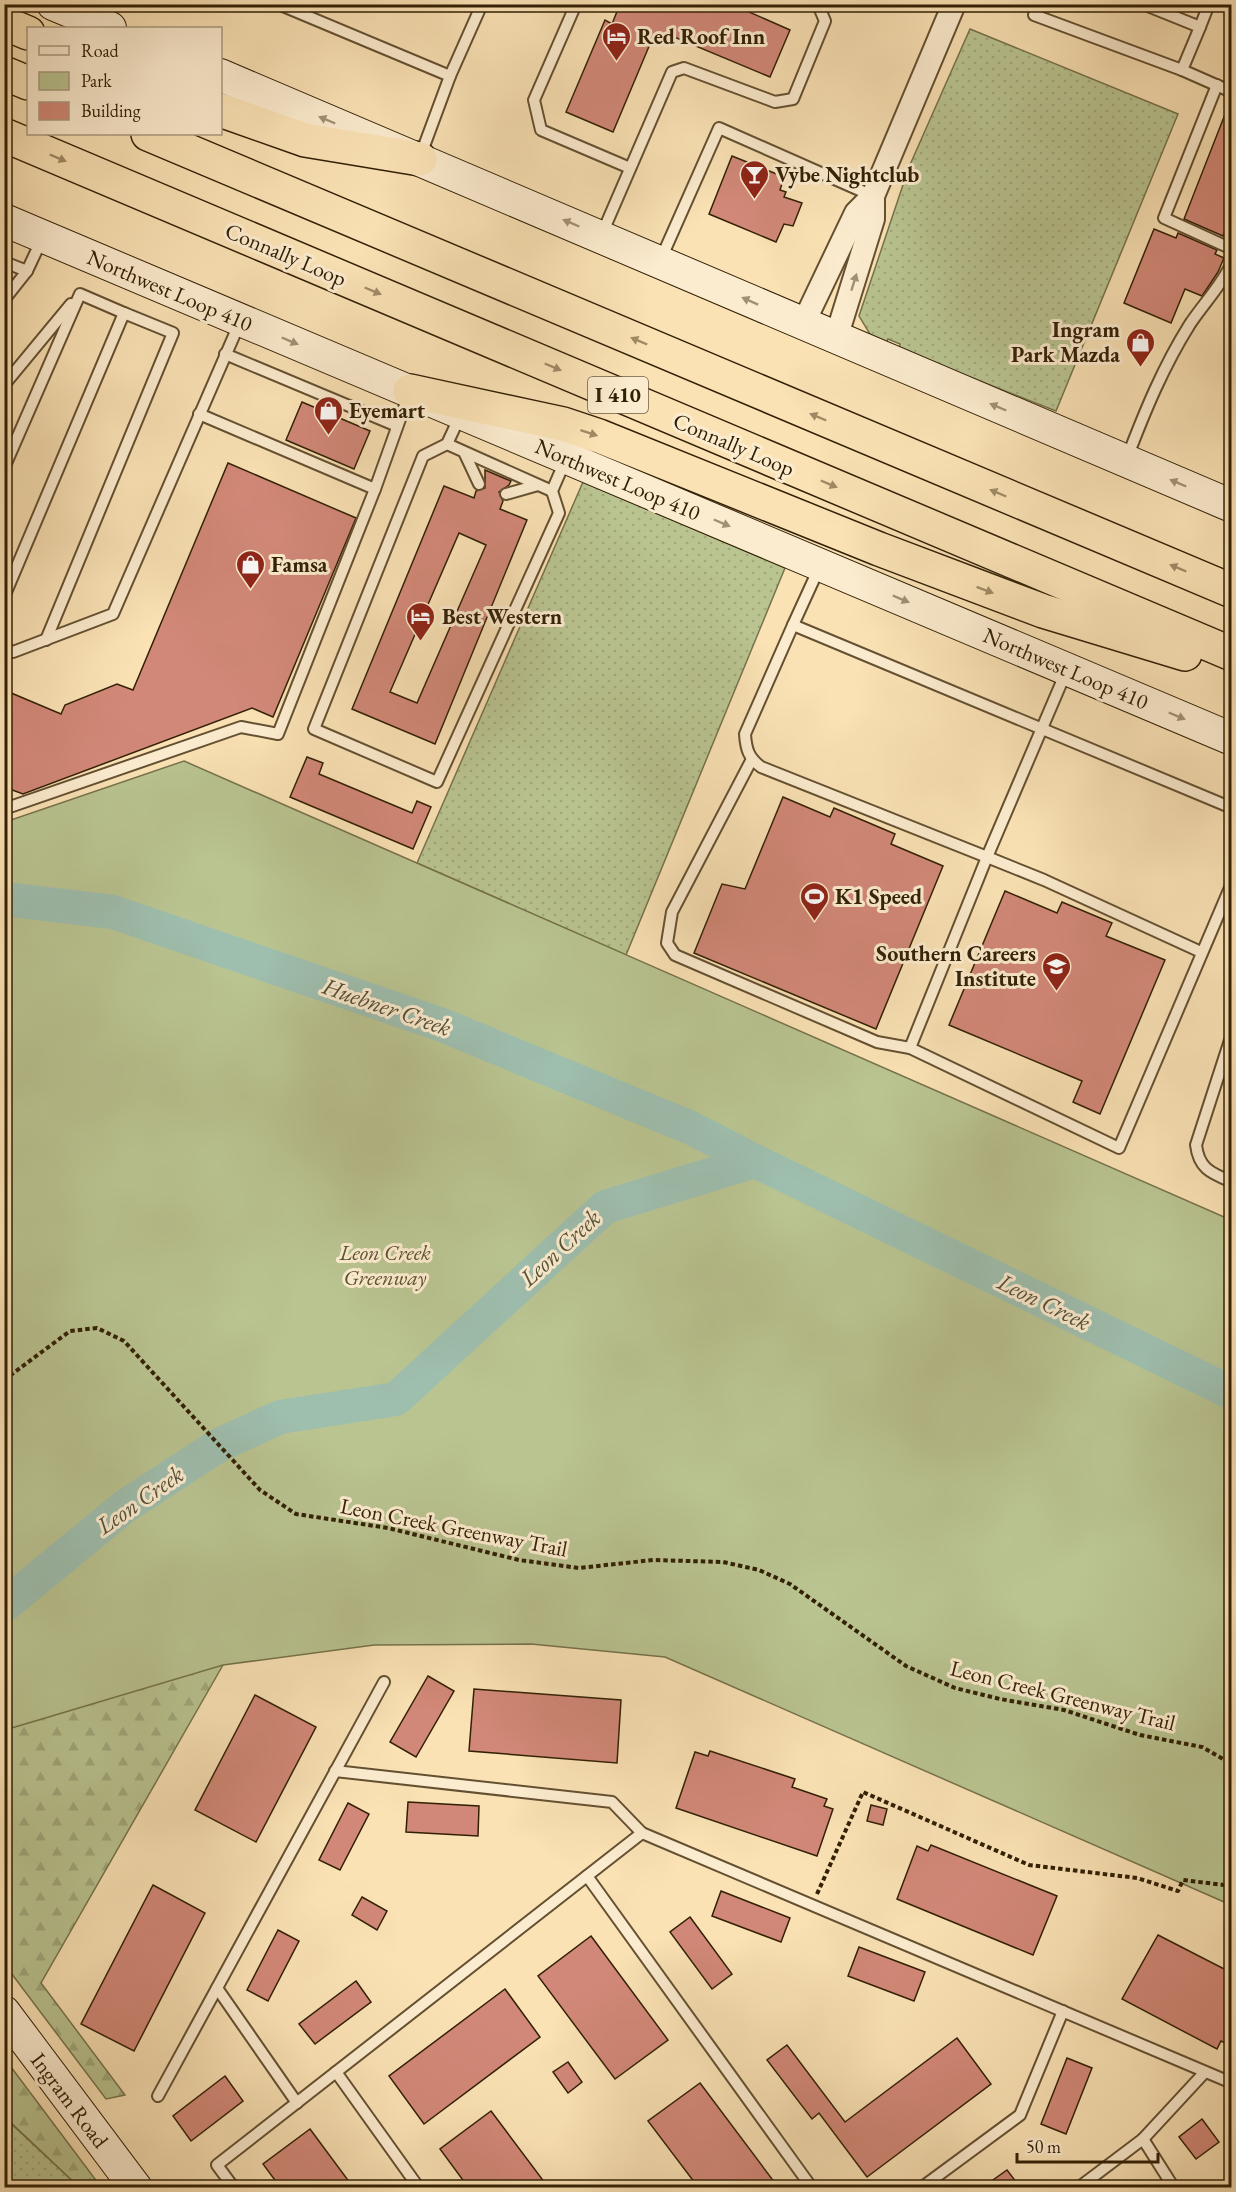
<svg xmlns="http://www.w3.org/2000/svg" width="1236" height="2192" font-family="'EB Garamond',serif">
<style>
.grass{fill:url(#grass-dots);stroke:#76724b;stroke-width:1.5}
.forest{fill:url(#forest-firs);stroke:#76724b;stroke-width:1.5}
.park{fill:#b9c491;stroke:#76724b;stroke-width:1.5}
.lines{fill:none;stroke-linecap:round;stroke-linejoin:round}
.river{stroke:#9ebeae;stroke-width:34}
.building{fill:#d28878;stroke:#322005;stroke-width:1.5;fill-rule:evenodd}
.lane-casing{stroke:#645031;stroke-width:14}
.street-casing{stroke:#645031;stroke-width:26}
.secondary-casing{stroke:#322005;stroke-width:34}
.highway-casing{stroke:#322005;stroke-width:36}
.path{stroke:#322005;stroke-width:4;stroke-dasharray:4.5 3;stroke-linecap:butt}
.lane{stroke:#fceccf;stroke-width:10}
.street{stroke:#fceccf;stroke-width:22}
.secondary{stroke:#fceccf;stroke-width:32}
.highway{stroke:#fae2b5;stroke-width:33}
.oneway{fill:#a19074}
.oneway2{fill:#a08b66}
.labels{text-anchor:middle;stroke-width:6;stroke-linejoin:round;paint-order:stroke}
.shield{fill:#fceccf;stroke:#6f5d42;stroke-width:1.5}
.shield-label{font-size:21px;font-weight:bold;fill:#322005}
.poi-label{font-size:22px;font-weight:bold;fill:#322005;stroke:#fceccf;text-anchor:start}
.street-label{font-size:22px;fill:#322005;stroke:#fceccf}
.park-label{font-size:22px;font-style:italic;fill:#5a512f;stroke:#fceccf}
.water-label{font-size:24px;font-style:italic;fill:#524f38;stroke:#fceccf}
</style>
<defs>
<pattern id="grass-dots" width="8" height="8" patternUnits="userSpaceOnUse" patternTransform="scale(1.5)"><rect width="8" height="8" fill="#b9c491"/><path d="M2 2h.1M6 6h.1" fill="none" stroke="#a0a87c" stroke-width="1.8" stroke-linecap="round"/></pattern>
<pattern id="forest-firs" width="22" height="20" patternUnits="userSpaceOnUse" patternTransform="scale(1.5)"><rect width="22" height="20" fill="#b9c491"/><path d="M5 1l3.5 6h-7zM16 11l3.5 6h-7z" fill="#a0a87c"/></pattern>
</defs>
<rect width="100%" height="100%" fill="#fae2b5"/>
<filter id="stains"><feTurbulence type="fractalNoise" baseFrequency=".00333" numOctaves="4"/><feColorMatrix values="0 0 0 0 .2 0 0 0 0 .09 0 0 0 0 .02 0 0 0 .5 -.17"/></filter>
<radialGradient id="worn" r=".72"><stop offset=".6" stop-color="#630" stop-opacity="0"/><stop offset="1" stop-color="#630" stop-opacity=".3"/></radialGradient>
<g class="grass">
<path d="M970,29L1178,114L1056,411L899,349L900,344L888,339L886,343L871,336L859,316L909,167Z"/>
<path d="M583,482L785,568L626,955L417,863Z"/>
<path d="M4,2117L79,2187H5Z"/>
</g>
<g class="forest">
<path d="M223,1665L41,1983L125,2095L106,2099L5,1965V1679Z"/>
<path d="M5,2059L101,2187H79L5,2117Z"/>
</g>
<path class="park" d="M184,761L1231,1220V1905L665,1657L531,1644L374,1645L223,1665L5,1730V822Z"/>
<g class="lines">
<g class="river">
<path d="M4,899L113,912L442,1025L691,1128L755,1161"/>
<path d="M4,1606L124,1507L219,1445L280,1417L396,1399L605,1207L755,1161L1232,1393"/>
</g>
</g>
<g class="building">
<path d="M620,4H731L790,30L770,77L672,36L650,44L613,132L566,112L605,20L612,24Z"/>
<path d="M1231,99L1232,215L1223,236L1184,219Z"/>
<path d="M732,156L784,177L780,190L786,192L784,197L802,203L793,226L784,224L776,242L709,214Z"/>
<path d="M1154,229L1176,238L1178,233L1217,250L1215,254L1224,258L1218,272L1202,296L1185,289L1171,323L1124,303Z"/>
<path d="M302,402L370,431L354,469L286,440Z"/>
<path d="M228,463L356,518L273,717L252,708L23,794L4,787V690L61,714L65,705L117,684L133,690Z"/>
<path d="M485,470L511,481L509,485L499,492L503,501L500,509L527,520L435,744L352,709L444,486L474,498L476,491L485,488ZM459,533L486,545L417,703L390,692Z"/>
<path d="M307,757L323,763L319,774L412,813L417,801L431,807L413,849L290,797Z"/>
<path d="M783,797L830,817L834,808L895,834L891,844L943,866L876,1029L694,953L722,884L745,889Z"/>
<path d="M1005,891L1057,913L1062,902L1112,923L1106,936L1165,960L1100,1114L1073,1102L1082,1081L949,1025Z"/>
<path d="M428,1676L454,1691L416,1757L390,1742Z"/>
<path d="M474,1689L621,1700L617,1763L469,1751Z"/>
<path d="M255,1695L316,1727L256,1842L195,1810Z"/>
<path d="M710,1751L795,1779L792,1787L827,1799L824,1806L833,1809L817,1856L676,1808L695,1752L708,1756Z"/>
<path d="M408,1802L479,1806L478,1836L406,1832Z"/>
<path d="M348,1803L369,1814L340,1870L319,1860Z"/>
<path d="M871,1805L887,1809L883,1825L867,1821Z"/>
<path d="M931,1845L1057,1896L1033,1955L897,1899L917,1846L928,1851Z"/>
<path d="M153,1885L205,1913L134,2051L81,2024Z"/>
<path d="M721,1891L790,1918L781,1942L712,1916Z"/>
<path d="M362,1897L387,1911L377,1930L352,1915Z"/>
<path d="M690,1917L732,1974L712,1989L670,1932Z"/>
<path d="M278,1930L299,1941L268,2001L247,1990Z"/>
<path d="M1158,1935L1232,1973V2046L1221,2041L1217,2049L1122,1999Z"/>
<path d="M591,1936L668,2040L615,2079L538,1976Z"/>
<path d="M859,1947L925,1972L914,2001L848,1976Z"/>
<path d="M356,1981L371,2002L315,2044L299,2024Z"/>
<path d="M505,1989L540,2037L424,2124L389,2076Z"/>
<path d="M957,2038L991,2084L867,2177L819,2113L812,2119L767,2060L787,2045L845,2122Z"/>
<path d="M1067,2058L1092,2068L1066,2134L1041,2124Z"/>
<path d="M568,2062L582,2082L568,2093L553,2072Z"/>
<path d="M225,2076L243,2101L191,2141L173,2116Z"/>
<path d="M700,2083L778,2187H698L648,2121Z"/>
<path d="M491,2111L548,2187H468L440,2149Z"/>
<path d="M1202,2119L1219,2142L1196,2159L1179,2137Z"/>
<path d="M310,2129L353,2187H280L263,2164Z"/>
<path d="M1007,2170L1020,2187H983Z"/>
</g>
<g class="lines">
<defs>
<g id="lane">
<path d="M278,4L450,76"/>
<path d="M576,4L534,100L541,130L630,168"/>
<path d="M1038,4L1034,15L1182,70"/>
<path d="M1143,4L1200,27L1209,4"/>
<path d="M1200,27L1182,70L1232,92"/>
<path d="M1217,85L1164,218L1232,249"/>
<path d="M420,157L450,76L482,4"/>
<path d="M601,236L672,72L684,68L775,102L793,99L825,21L819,7L813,4"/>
<path d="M660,261L719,128L873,196"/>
<path d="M4,262L27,271"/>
<path d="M4,300L27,271L42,239"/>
<path d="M225,354L397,426"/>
<path d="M4,385L71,304"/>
<path d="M199,414L375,489"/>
<path d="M460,416L447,444L423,456L314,729L437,782L559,513L552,491L565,461"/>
<path d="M447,444L552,491"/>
<path d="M464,452L479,484"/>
<path d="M1127,458C1145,411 1163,367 1190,324C1204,303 1221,286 1232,263"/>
<path d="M4,468L80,294L124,313"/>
<path d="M506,494L538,485"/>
<path d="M820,566L793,625L1232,808"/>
<path d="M4,597L124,313L173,333L46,640"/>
<path d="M793,625L745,734C746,750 749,758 761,767L987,857L910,1048L1119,1148L1232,883"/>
<path d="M4,649L13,652L113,614L240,322"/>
<path d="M1066,672L987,857L1044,880L1201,952"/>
<path d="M752,759L672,912L667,943L675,955L877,1042L910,1048"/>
<path d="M4,809L241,727L278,734L375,489L409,394"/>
<path d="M1232,1034L1196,1145C1199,1169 1211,1173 1232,1182"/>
<path d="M335,1771L612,1802L642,1833L1232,2083"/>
<path d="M587,1876L812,2188"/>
<path d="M217,1988L297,2103"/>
<path d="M336,2072L419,2188"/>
<path d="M158,2096L384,1682"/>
<path d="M1143,2139L1174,2188"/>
<path d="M234,2188L217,2165L642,1833"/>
<path d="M921,2188L1020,2115L1063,2011"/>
<path d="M1078,2188L1143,2139L1205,2072"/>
</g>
<g id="street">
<path d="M803,324L856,213L873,196L954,4"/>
<path d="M836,338L873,219V196"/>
</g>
<g id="secondary">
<path d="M53,4L110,28"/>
<path d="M220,75L1232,506"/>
<path d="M4,220L1232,739"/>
<path d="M4,2012L136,2188"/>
</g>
<g id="highway">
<path d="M4,23L28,33"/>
<path d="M4,73L28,83"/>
<path d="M220,110L305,140L420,159"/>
<path d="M148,134L1232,591"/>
<path d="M4,135L1232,654"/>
<path d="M410,391L563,424L599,436L879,549L1043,611L1185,654"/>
</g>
</defs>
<use href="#lane" class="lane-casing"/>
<use href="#street" class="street-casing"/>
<use href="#secondary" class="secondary-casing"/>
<use href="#highway" class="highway-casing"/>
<g class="path">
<path d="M4,1380L70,1331L97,1328L124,1341L260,1490L296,1514L388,1528L519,1560L579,1568L653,1560L723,1562L759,1570L790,1584L906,1666L955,1688L1000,1699L1064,1710L1140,1735L1202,1747L1232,1764"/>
<path d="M817,1894L863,1792L1029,1865L1137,1878L1178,1891L1183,1880L1232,1886"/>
</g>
<use href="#lane" class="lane"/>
<use href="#street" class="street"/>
<use href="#secondary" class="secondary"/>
<use href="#highway" class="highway"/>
</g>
<defs><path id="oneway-solid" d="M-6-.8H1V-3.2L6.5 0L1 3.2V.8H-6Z" transform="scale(1.5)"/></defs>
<g class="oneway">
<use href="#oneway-solid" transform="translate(327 120) rotate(-157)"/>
<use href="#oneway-solid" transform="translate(571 223) rotate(-157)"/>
<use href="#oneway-solid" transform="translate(854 282) rotate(-73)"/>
<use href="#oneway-solid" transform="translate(750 301) rotate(-156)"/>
<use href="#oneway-solid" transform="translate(290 341) rotate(23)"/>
<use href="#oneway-solid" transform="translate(998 407) rotate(-157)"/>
<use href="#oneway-solid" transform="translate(1178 483) rotate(-157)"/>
<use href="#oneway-solid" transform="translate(722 523) rotate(23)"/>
<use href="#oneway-solid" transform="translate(901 599) rotate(23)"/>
<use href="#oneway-solid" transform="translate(1177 716) rotate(23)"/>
</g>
<g class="oneway2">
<use href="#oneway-solid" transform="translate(58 158) rotate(23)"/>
<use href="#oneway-solid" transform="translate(373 291) rotate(23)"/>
<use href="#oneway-solid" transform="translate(639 341) rotate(-157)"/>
<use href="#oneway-solid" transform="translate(553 367) rotate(23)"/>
<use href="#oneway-solid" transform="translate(818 417) rotate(-157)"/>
<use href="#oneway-solid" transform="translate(589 433) rotate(18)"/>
<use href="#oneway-solid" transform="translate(829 484) rotate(23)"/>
<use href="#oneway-solid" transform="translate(998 493) rotate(-157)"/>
<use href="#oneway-solid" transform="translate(1178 568) rotate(-157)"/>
<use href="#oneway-solid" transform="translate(985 590) rotate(21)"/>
</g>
<defs>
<symbol id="hotel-pin" viewBox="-11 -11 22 30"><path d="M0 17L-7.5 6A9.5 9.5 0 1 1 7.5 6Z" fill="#8f2418" stroke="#fceccf"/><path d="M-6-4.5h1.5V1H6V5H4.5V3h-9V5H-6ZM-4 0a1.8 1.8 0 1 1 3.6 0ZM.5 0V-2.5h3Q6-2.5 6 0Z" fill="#fff"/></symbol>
<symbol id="bar-pin" viewBox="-11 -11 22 30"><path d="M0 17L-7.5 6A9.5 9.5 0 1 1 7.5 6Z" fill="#8f2418" stroke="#fceccf"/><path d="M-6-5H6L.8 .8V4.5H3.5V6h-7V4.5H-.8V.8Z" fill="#fff"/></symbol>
<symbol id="shop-pin" viewBox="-11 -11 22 30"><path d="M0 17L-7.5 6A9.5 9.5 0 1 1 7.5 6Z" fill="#8f2418" stroke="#fceccf"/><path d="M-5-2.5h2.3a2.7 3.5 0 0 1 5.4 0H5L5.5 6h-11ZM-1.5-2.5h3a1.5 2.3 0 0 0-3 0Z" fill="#fff"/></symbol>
<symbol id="stadium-pin" viewBox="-11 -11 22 30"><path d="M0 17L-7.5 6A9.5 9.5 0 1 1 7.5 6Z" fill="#8f2418" stroke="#fceccf"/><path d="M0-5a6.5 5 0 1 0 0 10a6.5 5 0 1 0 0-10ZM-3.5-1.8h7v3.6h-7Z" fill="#fff"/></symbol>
<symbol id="university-pin" viewBox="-11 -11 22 30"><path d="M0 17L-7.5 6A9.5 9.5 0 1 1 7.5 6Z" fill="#8f2418" stroke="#fceccf"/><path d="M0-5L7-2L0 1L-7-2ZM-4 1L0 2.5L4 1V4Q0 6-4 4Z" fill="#fff"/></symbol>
</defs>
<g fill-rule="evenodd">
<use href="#hotel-pin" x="600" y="20" width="33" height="45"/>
<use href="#bar-pin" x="738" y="158" width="33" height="45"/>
<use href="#shop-pin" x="1124" y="326" width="33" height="45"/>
<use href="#shop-pin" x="312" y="394" width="33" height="45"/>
<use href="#shop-pin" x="234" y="548" width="33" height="45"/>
<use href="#hotel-pin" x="404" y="600" width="33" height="45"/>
<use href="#stadium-pin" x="798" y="880" width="33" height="45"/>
<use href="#university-pin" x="1040" y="950" width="33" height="45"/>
</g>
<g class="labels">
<rect class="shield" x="588" y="377" width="60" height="36" rx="4.5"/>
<g class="shield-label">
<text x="618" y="402">I 410</text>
</g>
<g class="poi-label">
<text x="637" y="44">Red Roof Inn</text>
<text x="775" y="182">Vybe Nightclub</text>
<text x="1120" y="337" text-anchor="end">Ingram<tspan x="1120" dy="25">Park Mazda</tspan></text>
<text x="349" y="418">Eyemart</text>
<text x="271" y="572">Famsa</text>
<text x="442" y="624">Best Western</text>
<text x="835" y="904">K1 Speed</text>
<text x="1036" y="961" text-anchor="end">Southern Careers<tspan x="1036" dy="25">Institute</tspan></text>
</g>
<g class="street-label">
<text transform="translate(286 254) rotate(23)" y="8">Connally Loop</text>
<text transform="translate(170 290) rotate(23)" y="8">Northwest Loop 410</text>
<text transform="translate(734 444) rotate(23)" y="8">Connally Loop</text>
<text transform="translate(618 479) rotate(23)" y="8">Northwest Loop 410</text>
<text transform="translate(1066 668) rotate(23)" y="8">Northwest Loop 410</text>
<text transform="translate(454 1527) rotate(11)" y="8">Leon Creek Greenway Trail</text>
<text transform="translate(1063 1695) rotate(14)" y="8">Leon Creek Greenway Trail</text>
<text transform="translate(70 2100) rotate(53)" y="8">Ingram Road</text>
</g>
<g class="park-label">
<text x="385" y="1260">Leon Creek<tspan x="385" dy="25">Greenway</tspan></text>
</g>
<g class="water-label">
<text transform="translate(387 1007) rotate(19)" y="8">Huebner Creek</text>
<text transform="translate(560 1248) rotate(-43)" y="8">Leon Creek</text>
<text transform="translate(1044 1302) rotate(26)" y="8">Leon Creek</text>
<text transform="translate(140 1500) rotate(-35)" y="8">Leon Creek</text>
</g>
</g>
<rect width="1236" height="2192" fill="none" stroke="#fae2b5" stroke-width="24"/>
<rect x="6" y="6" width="1224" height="2180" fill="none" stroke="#322005" stroke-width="3"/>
<rect x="12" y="12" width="1212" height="2168" fill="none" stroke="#322005" stroke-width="1.5"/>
<rect x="27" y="27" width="195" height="108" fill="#fceccf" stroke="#ab9a7e" stroke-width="1.5"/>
<rect x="39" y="46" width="30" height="9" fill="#fceccf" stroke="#ab9a7e" stroke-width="1.5"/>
<text x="81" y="57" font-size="18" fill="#322005">Road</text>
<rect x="39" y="72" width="30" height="18" fill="#b9c491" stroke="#ab9a7e" stroke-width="1.5"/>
<text x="81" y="87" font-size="18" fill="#322005">Park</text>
<rect x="39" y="102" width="30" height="18" fill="#d28878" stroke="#ab9a7e" stroke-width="1.5"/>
<text x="81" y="117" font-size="18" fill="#322005">Building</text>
<path d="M1017 2153v9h141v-9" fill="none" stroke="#322005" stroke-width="3"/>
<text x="1026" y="2153" font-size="18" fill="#322005" stroke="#fceccf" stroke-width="4.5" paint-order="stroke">50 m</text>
<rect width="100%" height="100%" filter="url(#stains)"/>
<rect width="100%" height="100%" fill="url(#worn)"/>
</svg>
